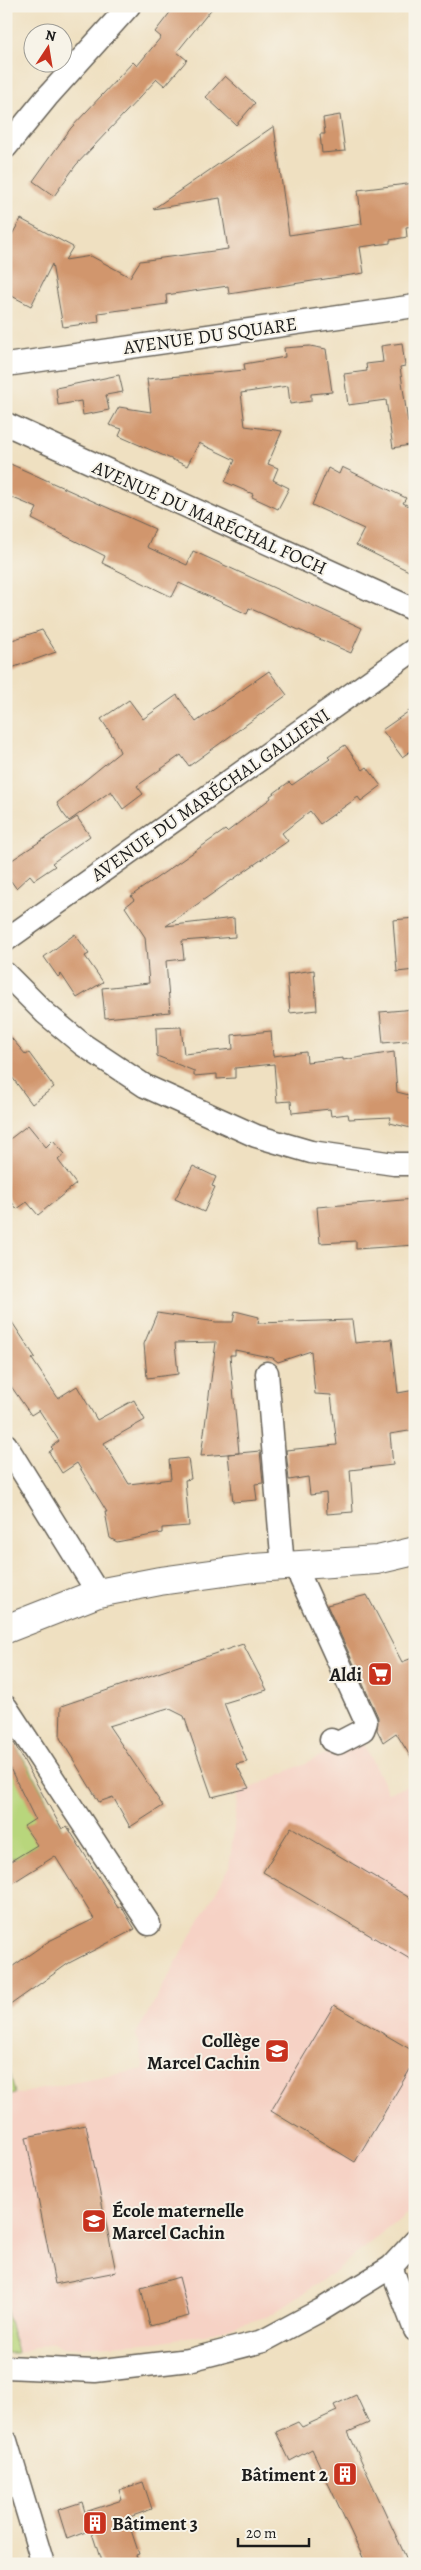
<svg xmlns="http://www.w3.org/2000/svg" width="421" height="2570" font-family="Alegreya,serif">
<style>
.built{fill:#f6d2c5}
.green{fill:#b8d67c;stroke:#6a794c}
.building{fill:#d1966d}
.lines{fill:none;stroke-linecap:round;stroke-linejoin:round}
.minor-casing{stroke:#666156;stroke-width:25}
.major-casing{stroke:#666156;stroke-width:30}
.minor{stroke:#fff;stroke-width:22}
.major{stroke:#fff;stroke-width:28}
.labels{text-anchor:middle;stroke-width:4;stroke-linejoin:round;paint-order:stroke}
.street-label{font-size:19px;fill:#1c1c1c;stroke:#f7f3e8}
.poi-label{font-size:19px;font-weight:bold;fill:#1c1c1c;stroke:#f7f3e8;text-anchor:end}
</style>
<rect width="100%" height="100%" fill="#f7f3e8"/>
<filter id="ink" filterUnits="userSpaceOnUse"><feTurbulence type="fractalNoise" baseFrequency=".02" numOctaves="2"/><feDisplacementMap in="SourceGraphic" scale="10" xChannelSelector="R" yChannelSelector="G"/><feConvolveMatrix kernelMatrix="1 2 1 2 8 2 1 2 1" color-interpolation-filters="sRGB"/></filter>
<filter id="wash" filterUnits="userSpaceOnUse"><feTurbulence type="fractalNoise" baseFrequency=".0096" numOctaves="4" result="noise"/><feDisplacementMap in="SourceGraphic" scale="20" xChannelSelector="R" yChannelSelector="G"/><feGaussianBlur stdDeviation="1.12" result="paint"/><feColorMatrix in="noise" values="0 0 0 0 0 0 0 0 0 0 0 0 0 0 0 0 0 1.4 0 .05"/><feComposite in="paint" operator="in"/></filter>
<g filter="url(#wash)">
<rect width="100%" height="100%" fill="#efe0c1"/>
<path class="built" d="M360,1738L388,1792L415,1784V2201L409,2211L334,2272L269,2316L210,2333L157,2342L65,2348L54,2342L17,2353L6,2308V2096L144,2069L136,2034L229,1868L238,1794Z"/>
<g class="green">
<path d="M6,1731L29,1767L62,1829L17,1858L14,1857L6,1861Z"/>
<path d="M6,2055L15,2094L6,2096Z"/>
<path d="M6,2308L17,2353H6Z"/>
</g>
<g id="blocks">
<g class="building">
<path d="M175,6H214L177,52L187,60L165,86L157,79L76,165L54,196L33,181L71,128L133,62L137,66L161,37L155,32Z"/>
<path d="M225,76L255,103L236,125L206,97Z"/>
<path d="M340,115L345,151L322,153L320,134H325L323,118Z"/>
<path d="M274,126L289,235L362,224L358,190L415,183V226L406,227L407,237L390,240V243L360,247L364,273L229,294L228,286L166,295L167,304L98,313L99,322L63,327L52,264L31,306L6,293V245L21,219L73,247L65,260L91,256L130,277L140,261L228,249L220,198L153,209Z"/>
<path d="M402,343L405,366L400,367L408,423L415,422V444L393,448L386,400L348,405L344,374L367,371L366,364L383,362L381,346Z"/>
<path d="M310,346L326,349L332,392L311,394V401L290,404L288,386L241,393L245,426L282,431L268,464L278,468L273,480L289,488L278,509L252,497L253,494L225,482L235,460L199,443L187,466L119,436L122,429L109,425L119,407L151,412L147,379L245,370L244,364L285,357L284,348Z"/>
<path d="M119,375L123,392L106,395L109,410L83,415L81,401L58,405L56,388Z"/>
<path d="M6,462L155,529L147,547L187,565L193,551L362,628L351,653L249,608L247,614L179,583L172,597L102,563L105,556L32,519L37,508L6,495Z"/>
<path d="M342,467L406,498L403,503L415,509V574L356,545L364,529L312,505L328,468L339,474Z"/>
<path d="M42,630L56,652L6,670V642Z"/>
<path d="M269,671L287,695L189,766L181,755L137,786L143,794L123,809L111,791L69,821L62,812L57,803L120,752L114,738L101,719L129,700L143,719L177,695L196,722Z"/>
<path d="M415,707V748L402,757L382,730Z"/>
<path d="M345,745L363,770L367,767L381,786L361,801L358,797L320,824L310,811L282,833L288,841L166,926L234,918L235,937L182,941L184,959L166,961L170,1012L105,1018L102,988L149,983L145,937L125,907L134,900L131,896L225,830L227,832L271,798L270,796L289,782L292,785L330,759L328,757Z"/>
<path d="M77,817L90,836L52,863L55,866L34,880L30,875L16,888L6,874V864Z"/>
<path d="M415,918V970L397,972L393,920Z"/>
<path d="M75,934L89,954L85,956L103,982L77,998L61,974L58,977L44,957Z"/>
<path d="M314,970L317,1010L290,1013L287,974Z"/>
<path d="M415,1009V1040L383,1043L380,1012Z"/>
<path d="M181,1027L184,1054L233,1049L232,1035L271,1031L273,1056L306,1052L307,1062L343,1058V1060L394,1052L397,1092L409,1095L408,1098L415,1100V1129L390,1123L391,1117L349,1119L348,1114L331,1116L330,1109L292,1113L291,1101L277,1102L274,1064L235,1068V1078L217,1079V1074L194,1076V1071L157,1056L156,1028Z"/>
<path d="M6,1032L26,1055L29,1053L54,1087L32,1104L6,1069Z"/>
<path d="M28,1125L46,1147L53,1140L65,1154L58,1160L76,1184L38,1215L27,1202L17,1209L6,1194V1142Z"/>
<path d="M193,1166L216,1177L212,1186L215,1187L204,1212L175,1199Z"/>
<path d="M415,1199V1245L356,1249V1241L320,1243L317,1207Z"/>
<path d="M235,1311L259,1317L258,1323L352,1320L355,1343L392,1339L398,1393L415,1390V1430L390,1434L393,1465L350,1470L353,1512L327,1514L326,1493L310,1495L308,1477L289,1480L286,1450L337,1445L331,1395L315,1394L311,1351L278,1362L273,1358L235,1350V1355H230L239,1453L201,1456L216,1342L175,1343L178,1374L147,1378L144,1344L157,1313L216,1322H233Z"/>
<path d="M6,1313L35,1357L32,1359L58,1398L77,1386L97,1420L134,1400L145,1420L104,1443L129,1484L171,1479L169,1460L188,1458L191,1479L185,1480L189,1526L162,1528V1533L117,1542L110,1538L105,1512H107L77,1463L62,1473L49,1452L53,1449L51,1447L59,1441L39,1410L31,1415L6,1379Z"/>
<path d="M260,1451L263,1483L255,1484L257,1500L233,1502L228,1454Z"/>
<path d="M367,1595L402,1662L415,1657V1764L396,1733L383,1742L377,1730L378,1717L327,1605Z"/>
<path d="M243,1644L267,1690L224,1703L247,1762L236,1764L249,1788L212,1797L184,1716L168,1708L109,1726L163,1806L130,1827L113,1797L99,1802L60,1738L61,1706Z"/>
<path d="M14,1743L62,1829L67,1826L118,1908L121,1906L135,1929L69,1963L6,2008V1971L49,1941L94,1919L55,1856L6,1887V1864L37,1845L24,1826L35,1819L6,1760V1747Z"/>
<path d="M291,1827L415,1901V1962L263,1872Z"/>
<path d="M334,2005L415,2052V2061L355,2162L271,2111Z"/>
<path d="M86,2125L116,2272L55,2284L26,2137Z"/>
<path d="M179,2277L189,2316L150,2326L141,2288Z"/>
<path d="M356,2395L369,2423L348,2432L409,2564H366L312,2449L290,2461L276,2432L298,2422L302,2427L337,2411L334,2405Z"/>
<path d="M143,2482L152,2509L127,2518L139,2554L136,2555L139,2564H102L91,2530L67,2539L58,2510L82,2502L85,2512L122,2500L119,2490Z"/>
</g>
</g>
</g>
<g filter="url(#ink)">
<use href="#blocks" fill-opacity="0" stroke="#666156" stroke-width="1"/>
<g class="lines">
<defs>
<g id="minor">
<path d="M6,147L47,97L129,6"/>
<path d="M6,365L415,306"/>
<path d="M6,424L415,610"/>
<path d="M6,940L415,649"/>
<path d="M6,974L45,1013L82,1044L145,1086L256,1136L311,1152L394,1164H415"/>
<path d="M267,1373L283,1567"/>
<path d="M6,1445L98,1593"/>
<path d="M297,1566L301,1579L366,1722L363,1730L338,1743L331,1740"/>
<path d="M6,1707L149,1924"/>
<path d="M391,2267L415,2330"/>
<path d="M6,2367L95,2371L189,2360L263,2341L321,2310L391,2267L415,2241"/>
<path d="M6,2441L43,2564"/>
</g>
<path id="major" d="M6,1629L98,1593L160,1581L254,1568L377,1560L415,1551"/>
</defs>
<use href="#minor" class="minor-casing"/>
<use href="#major" class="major-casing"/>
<use href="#minor" class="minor"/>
<use href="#major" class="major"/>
</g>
</g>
<defs>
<symbol id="supermarket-square" viewBox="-11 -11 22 22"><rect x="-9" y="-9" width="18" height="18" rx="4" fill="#c8321e" stroke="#f7f3e8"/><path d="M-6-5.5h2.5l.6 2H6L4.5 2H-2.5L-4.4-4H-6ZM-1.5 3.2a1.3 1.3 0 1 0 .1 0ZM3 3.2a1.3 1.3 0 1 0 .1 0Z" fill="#fff"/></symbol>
<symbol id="school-square" viewBox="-11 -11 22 22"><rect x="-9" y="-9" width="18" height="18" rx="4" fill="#c8321e" stroke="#f7f3e8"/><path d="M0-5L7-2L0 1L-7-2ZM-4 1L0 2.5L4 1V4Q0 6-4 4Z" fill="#fff"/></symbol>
<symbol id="building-square" viewBox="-11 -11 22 22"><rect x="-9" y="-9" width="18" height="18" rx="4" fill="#c8321e" stroke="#f7f3e8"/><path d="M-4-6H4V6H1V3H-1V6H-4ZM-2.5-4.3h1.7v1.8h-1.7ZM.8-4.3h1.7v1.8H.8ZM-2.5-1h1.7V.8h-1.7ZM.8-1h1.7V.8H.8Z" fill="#fff"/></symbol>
</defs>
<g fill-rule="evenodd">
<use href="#supermarket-square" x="366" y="1660" width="28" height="28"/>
<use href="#school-square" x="263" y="2037" width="28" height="28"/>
<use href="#school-square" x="80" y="2207" width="28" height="28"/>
<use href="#building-square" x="331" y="2460" width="28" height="28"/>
<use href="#building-square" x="81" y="2509" width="28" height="28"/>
</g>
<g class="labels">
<g class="street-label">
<text transform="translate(210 335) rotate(-8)" y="7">AVENUE DU SQUARE</text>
<text transform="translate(210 517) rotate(24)" y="7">AVENUE DU MARÉCHAL FOCH</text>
<text transform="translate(210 794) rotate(-35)" y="7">AVENUE DU MARÉCHAL GALLIENI</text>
</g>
<g class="poi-label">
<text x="362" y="1681">Aldi</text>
<text x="260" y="2047">Collège<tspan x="260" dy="22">Marcel Cachin</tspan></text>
<text x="112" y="2217" text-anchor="start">École maternelle<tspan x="112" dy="22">Marcel Cachin</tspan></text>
<text x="328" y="2481">Bâtiment 2</text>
<text x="112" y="2530" text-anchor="start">Bâtiment 3</text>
</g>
</g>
<rect width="421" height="2570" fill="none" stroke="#f7f3e8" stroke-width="25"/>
<g transform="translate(48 48) rotate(12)"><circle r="24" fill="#f7f3e8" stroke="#9f9d96"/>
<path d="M0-4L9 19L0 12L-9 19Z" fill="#c8321e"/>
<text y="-8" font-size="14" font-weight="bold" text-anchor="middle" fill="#1c1c1c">N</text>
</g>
<path d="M238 2538v8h71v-8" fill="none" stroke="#1c1c1c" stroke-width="2.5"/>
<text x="246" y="2538" font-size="15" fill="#1c1c1c" stroke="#f7f3e8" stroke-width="4" paint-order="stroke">20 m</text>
</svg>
